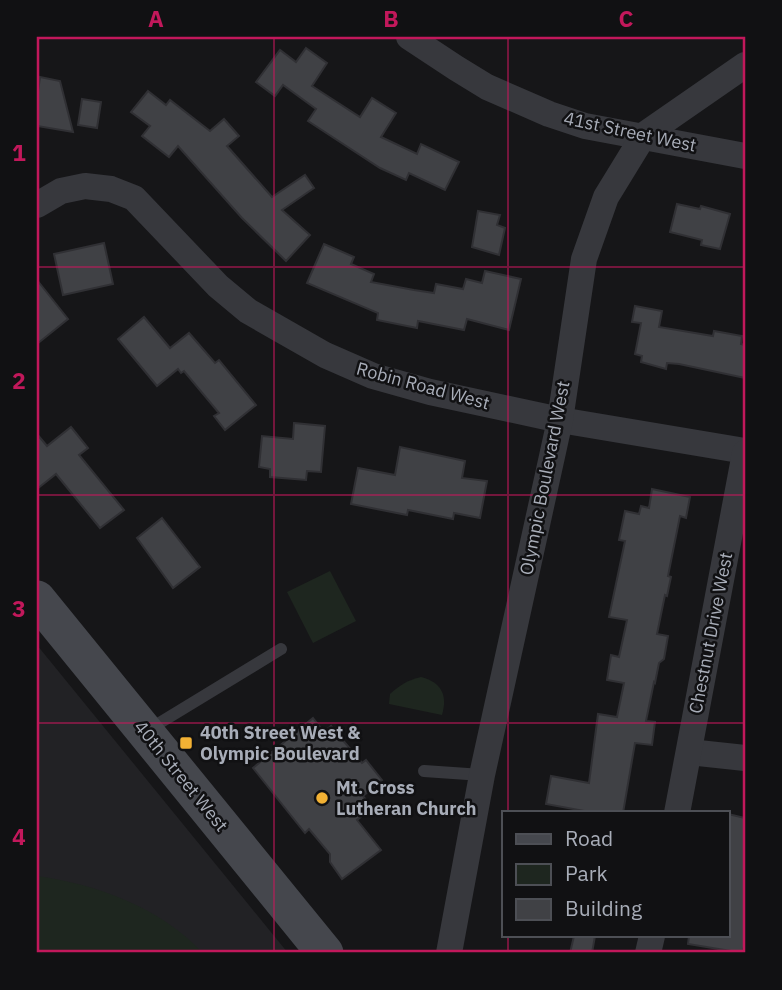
<svg xmlns="http://www.w3.org/2000/svg" width="782" height="990" font-family="'IBM Plex Sans',sans-serif">
<style>
.built{fill:#222225}
.green{fill:#1e261f}
.building{fill:#404145;stroke:#303034;stroke-width:2}
.lines{fill:none;stroke-linecap:round;stroke-linejoin:round}
.lane{stroke:#37383d;stroke-width:12}
.street{stroke:#37383d;stroke-width:26}
.secondary{stroke:#45474d;stroke-width:37}
.grid{fill:none;stroke:#c2185b;stroke-width:2;stroke-opacity:0.55}
.poi-dot{fill:#f2b134;stroke:#111113;stroke-width:2.5}
.labels{text-anchor:middle;stroke-width:5;stroke-linejoin:round;paint-order:stroke}
.street-label{font-size:18px;fill:#a8adb8;stroke:#111113}
.poi-label{font-size:18px;font-weight:bold;fill:#a8adb8;stroke:#111113;text-anchor:start}
.neatline{fill:none;stroke:#c2185b;stroke-width:2.5}
.grid-label{font-size:23px;text-anchor:middle;font-weight:bold;fill:#c2185b}
</style>
<rect width="100%" height="100%" fill="#161618"/>
<path class="built" d="M37,645L288,953H37Z"/>
<g class="green">
<path d="M330,571L356,621L313,643L287,592Z"/>
<path d="M421,677C441,682 448,695 442,715L389,704L390,694C400,685 408,680 421,677Z"/>
<path d="M37,876C99,885 159,907 203,953H37Z"/>
</g>
<g class="building">
<path d="M306,48L327,63L312,86L360,117L372,98L396,113L381,137L417,154L421,144L459,162L445,190L409,173L406,180L380,168L308,121L316,109L283,85L275,96L256,82L280,50L296,62Z"/>
<path d="M40,77L60,81L73,132L37,126V98Z"/>
<path d="M148,91L166,105L170,100L210,131L224,119L239,136L227,146L272,197L305,175L314,188L282,210L310,235L286,261L242,218L178,146L169,157L142,136L150,126L131,112Z"/>
<path d="M82,99L101,102L97,128L78,125Z"/>
<path d="M677,204L700,209L701,206L730,214L720,249L701,245L702,240L670,232Z"/>
<path d="M478,211L500,215L497,225L505,228L499,255L472,247Z"/>
<path d="M104,243L113,284L63,295L54,254Z"/>
<path d="M324,244L354,257L351,264L374,274L371,282L414,290L434,293L436,284L463,289L466,279L482,283L485,271L521,279L509,330L467,319L464,330L418,321L417,328L377,320L378,313L307,283Z"/>
<path d="M37,280L68,319L37,344Z"/>
<path d="M635,306L662,311L659,327L713,336L714,331L742,336L741,344L745,345V378L679,364L667,363L666,369L641,362L642,356L635,354L641,323L632,322Z"/>
<path d="M144,317L170,348L189,333L215,363L219,360L256,405L225,430L214,416L219,413L184,371L181,373L178,369L157,386L118,339Z"/>
<path d="M294,423L325,426L321,472L307,471L306,480L270,477V469L259,467L262,436L293,439Z"/>
<path d="M71,427L88,448L79,455L124,510L100,528L56,474L37,489V434L47,446Z"/>
<path d="M400,447L465,461L462,478L487,481L480,518L454,513L453,519L408,510L407,515L351,504L358,468L395,475Z"/>
<path d="M652,489L690,497L686,518L680,516L668,576L671,577L667,596L665,595L657,634L668,636L664,659L659,663L655,683L654,682L646,721L655,722L652,745L635,743L623,813H595L546,804L551,776L589,783L598,714L617,717L624,683L607,680L611,655L619,657L627,620L609,617L625,541L619,540L625,511L639,514L641,506L649,508Z"/>
<path d="M162,518L200,567L173,588L137,538Z"/>
<path d="M313,718L324,732L331,726L362,763L366,760L382,780L363,796L367,801L362,806L367,812L357,820L381,850L342,879L330,862V854L309,829L305,833L253,768Z"/>
<path d="M728,814L745,818V940L743,953L688,944L689,936H728Z"/>
<path d="M574,936H595L592,953H570Z"/>
</g>
<g class="lines">
<g class="lane">
<path d="M148,730L281,649"/>
<path d="M424,771L482,775"/>
</g>
<g class="street">
<path d="M409,37L456,68L487,87L549,114L585,126L745,156"/>
<path d="M37,205L61,191L85,186L111,189L134,198L218,286L248,311L325,355L373,376L430,392L560,420L745,451"/>
<path d="M689,752L745,758"/>
<path d="M677,813L745,453"/>
<path d="M449,953L482,775L560,420L584,259L606,197L644,135L745,65"/>
<path d="M648,953L652,936"/>
</g>
<path class="secondary" d="M37,599L325,953"/>
</g>
<path class="grid" d="M274,37V953M508,37V813M37,267H745M37,495H745M37,723H745M508,936V953"/>
<g class="poi-dot">
<rect x="179" y="736" width="14" height="14" rx="3.5"/>
<circle cx="322" cy="798" r="7"/>
</g>
<g class="labels">
<g class="street-label">
<text transform="translate(630 132) rotate(12)" y="6">41st Street West</text>
<text transform="translate(423 386) rotate(15)" y="6">Robin Road West</text>
<text transform="translate(545 478) rotate(-79)" y="6">Olympic Boulevard West</text>
<text transform="translate(711 633) rotate(-79)" y="6">Chestnut Drive West</text>
<text transform="translate(181 776) rotate(51)" y="6">40th Street West</text>
</g>
<g class="poi-label">
<text x="200" y="739">40th Street West &amp;<tspan x="200" dy="21">Olympic Boulevard</tspan></text>
<text x="336" y="794">Mt. Cross<tspan x="336" dy="21">Lutheran Church</tspan></text>
</g>
</g>
<rect width="782" height="990" fill="none" stroke="#111113" stroke-width="77"/>
<rect x="502" y="811" width="228" height="126" fill="#111113" stroke="#4d4f55" stroke-width="2"/>
<rect x="516" y="834" width="35" height="10" fill="#45474d" stroke="#4d4f55" stroke-width="2"/>
<text x="565" y="846" font-size="21" fill="#a8adb8">Road</text>
<rect x="516" y="864" width="35" height="21" fill="#1e261f" stroke="#4d4f55" stroke-width="2"/>
<text x="565" y="881" font-size="21" fill="#a8adb8">Park</text>
<rect x="516" y="899" width="35" height="21" fill="#404145" stroke="#4d4f55" stroke-width="2"/>
<text x="565" y="916" font-size="21" fill="#a8adb8">Building</text>
<rect x="38" y="38" width="706" height="913" class="neatline"/>
<g class="grid-label">
<text x="156" y="27">A</text>
<text x="391" y="27">B</text>
<text x="626" y="27">C</text>
<text x="19" y="161">1</text>
<text x="19" y="389">2</text>
<text x="19" y="617">3</text>
<text x="19" y="845">4</text>
</g>
</svg>
